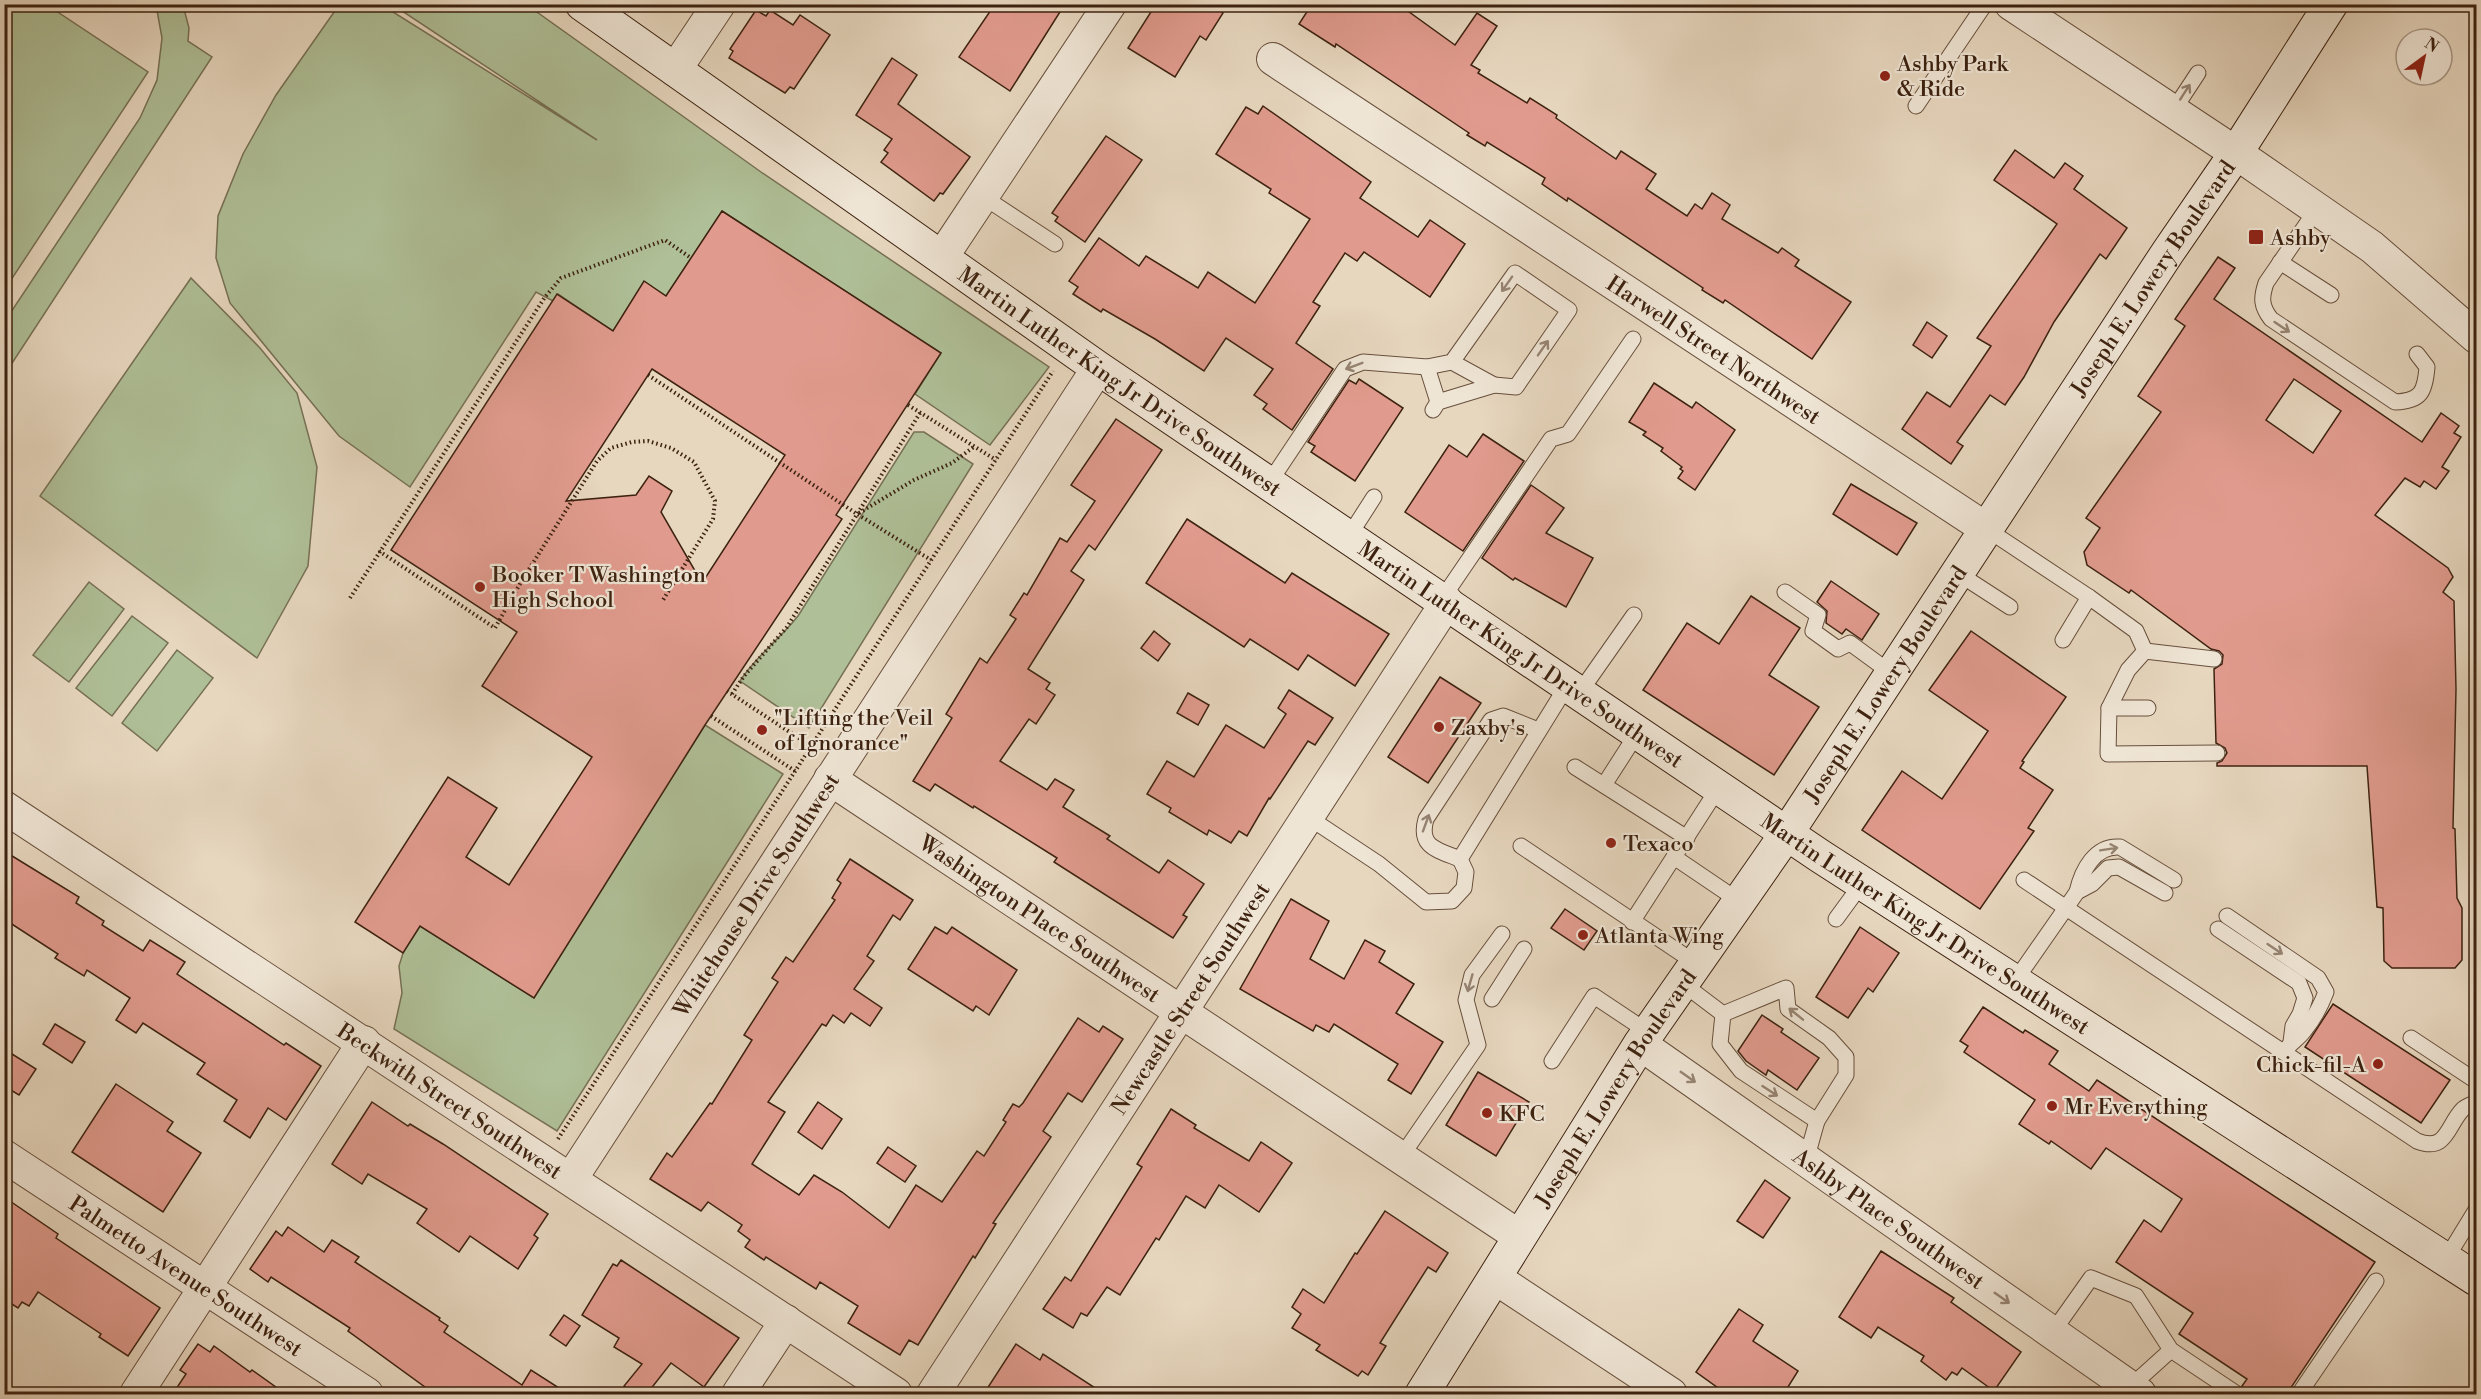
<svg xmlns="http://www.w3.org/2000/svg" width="2481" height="1399" font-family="'Libre Bodoni',serif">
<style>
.green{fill:#afbf97;stroke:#767054;stroke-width:1.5}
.building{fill:#e19b8e;stroke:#3d2210;stroke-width:1.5;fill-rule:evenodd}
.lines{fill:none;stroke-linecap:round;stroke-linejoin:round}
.service-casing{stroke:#684f3c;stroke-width:17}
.minor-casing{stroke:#684f3c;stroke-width:34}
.secondary-casing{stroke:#3d2210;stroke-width:35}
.path{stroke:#3d2210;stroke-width:4;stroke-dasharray:1.5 3;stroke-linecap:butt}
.service{stroke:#efe5d5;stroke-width:15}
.minor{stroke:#efe5d5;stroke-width:32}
.secondary{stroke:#efe5d5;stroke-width:33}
.oneway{stroke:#968472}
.poi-dot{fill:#8f2418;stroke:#efe5d5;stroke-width:2}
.labels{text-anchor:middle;stroke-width:4.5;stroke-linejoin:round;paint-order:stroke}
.poi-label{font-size:22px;fill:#3d2210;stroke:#efe5d5;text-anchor:start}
.street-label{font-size:22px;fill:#3d2210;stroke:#efe5d5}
</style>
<rect width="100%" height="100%" fill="#e7d7bf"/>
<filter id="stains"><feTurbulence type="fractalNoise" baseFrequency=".00333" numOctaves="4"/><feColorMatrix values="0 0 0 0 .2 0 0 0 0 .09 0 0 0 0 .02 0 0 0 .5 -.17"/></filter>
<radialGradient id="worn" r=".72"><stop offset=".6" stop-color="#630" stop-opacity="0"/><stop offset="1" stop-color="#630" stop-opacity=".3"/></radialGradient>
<g class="green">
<path d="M5,4L47,5L148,72L5,289Z"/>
<path d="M156,5H183L189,28L188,41L212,57L5,374V321L140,118L157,80L162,38Z"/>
<path d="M339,5H382L597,140L393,5H527L761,172L1049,367L990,445L915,394L941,353L722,211L666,296L644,282L613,331L558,294L553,301L536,292L410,487L339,436L230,303L216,258L218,216L243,154L276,95Z"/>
<path d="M191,278L260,348L297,393L317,467L308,566L257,658L40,496Z"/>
<path d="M914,432H924L973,464L809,728L740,681C756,656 780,639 798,616Z"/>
<path d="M89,582L124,609L69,682L33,655Z"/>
<path d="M132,616L168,643L112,716L76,688Z"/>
<path d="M177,650L213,678L157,751L122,723Z"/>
<path d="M705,725L783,774L557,1131L394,1029L402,993L399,966L403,953L420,926L534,998Z"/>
</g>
<g class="building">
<path d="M995,4H1065L1010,91L959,57Z"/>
<path d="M1156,4H1210L1223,13L1206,40L1200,36L1175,77L1128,48Z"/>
<path d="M1312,4H1398L1455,45L1477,13L1497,26L1471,65L1480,70L1478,73L1527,103L1530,98L1557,115L1556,118L1616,159L1621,151L1656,174L1646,189L1687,216L1695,204L1702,209L1712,193L1730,205L1722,219L1778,253L1782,248L1799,260L1795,266L1851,302L1812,359L1725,300L1723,303L1702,290L1703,288L1568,198L1567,201L1542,184L1545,178L1487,142L1485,146L1467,135L1469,133L1336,44L1335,47L1299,24Z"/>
<path d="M756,10L766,16L770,10L793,25L800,15L830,35L794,89L790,87L785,93L729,58L733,51L730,49Z"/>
<path d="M892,58L917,75L898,104L970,157L943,194L940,193L934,201L881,162L888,153L884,150L892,139L856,115Z"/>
<path d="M1263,106L1371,182L1360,198L1418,237L1430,220L1465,244L1430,297L1364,252L1357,261L1345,253L1313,302L1320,306L1296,343L1333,369L1292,430L1263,409L1267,404L1254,395L1273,369L1226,338L1204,371L1155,339L1103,309L1101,312L1073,294L1078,287L1069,281L1099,238L1139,266L1146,256L1198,288L1208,272L1255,303L1310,219L1269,193L1271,189L1216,154L1246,107L1258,114Z"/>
<path d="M1106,136L1142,160L1085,242L1055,221L1058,217L1052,213Z"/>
<path d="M2015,150L2054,178L2065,163L2083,176L2074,189L2127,228L2106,259L2100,254L2054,322L2024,377L2005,405L1990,395L1957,442L1963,446L1951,464L1902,429L1927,392L1950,407L1991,346L1977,338L2057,224L1994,180Z"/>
<path d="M722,211L941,353L836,515L842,519L705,725L534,998L420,926L403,953L355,922L448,777L497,808L466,857L509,885L592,757L482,686L517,632L391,550L557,294L613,331L644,281L666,296ZM652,369L785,455L702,583L661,512L672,491L649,476L636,495L566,501Z"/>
<path d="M2218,257L2235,268L2214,299L2422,442L2441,413L2459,426L2454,433L2461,437L2442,467L2449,471L2436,489L2424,481L2420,487L2405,478L2375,515L2448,568L2453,577L2443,592L2454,601L2456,689L2453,828L2455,829L2457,898L2462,908V960L2455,968H2392L2384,961L2383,908L2377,907L2367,766H2217V763L2222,761L2227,753L2225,748L2216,743L2214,669L2222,664L2223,655L2219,651L2211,649L2131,590L2129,593L2087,565L2084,552L2100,528L2086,518L2161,412L2138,396L2185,326L2175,319ZM2294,379L2341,411L2313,453L2266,420Z"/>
<path d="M1927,322L1947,336L1932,358L1913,345Z"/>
<path d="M1359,379L1403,408L1355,481L1311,452L1315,446L1308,442L1349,380L1356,384Z"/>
<path d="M1654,383L1692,408L1696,402L1735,430L1695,490L1678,478L1683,471L1680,469L1682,467L1661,451L1663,448L1643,435L1646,432L1629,422Z"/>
<path d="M1116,419L1162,450L1095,550L1089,545L1071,571L1084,580L1028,669L1050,683L1046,689L1055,695L1036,724L1029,719L1000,761L1047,790L1055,779L1074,790L1063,807L1110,836L1107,839L1159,873L1168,860L1204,884L1183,915L1187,917L1173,938L1054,862L1057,858L974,806L973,808L935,784L930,791L913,781L952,718L946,714L980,658L987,663L1016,619L1010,615L1024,593L1027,595L1060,538L1067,542L1095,501L1071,485Z"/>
<path d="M1483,434L1524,461L1463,551L1405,512L1449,445L1467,457Z"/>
<path d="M1851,484L1917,523L1897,555L1833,514Z"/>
<path d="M1531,485L1564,508L1546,533L1593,558L1566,607L1515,578L1513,580L1482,558Z"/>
<path d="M1187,519L1285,583L1292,573L1389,634L1355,686L1308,655L1298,670L1250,639L1244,647L1146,583Z"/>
<path d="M1831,581L1879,614L1862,640L1846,629L1842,634L1826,623L1827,611L1817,602Z"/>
<path d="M1751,596L1800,628L1769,675L1819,707L1774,775L1643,690L1687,623L1719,644Z"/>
<path d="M1154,631L1170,644L1158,661L1141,648Z"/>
<path d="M1971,631L2066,697L2022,761L2024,762L2020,768L2053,790L2028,828L2034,831L1980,909L1862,830L1902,771L1942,799L1988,731L1929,690Z"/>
<path d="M1440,677L1481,703L1428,783L1388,757Z"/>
<path d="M1289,690L1333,718L1315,745L1308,741L1270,799L1269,798L1247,836L1239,831L1231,843L1209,830L1207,835L1169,812L1171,808L1147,794L1167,761L1194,777L1226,725L1264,748L1286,714L1278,708Z"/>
<path d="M1188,693L1209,705L1198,725L1177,713Z"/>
<path d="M4,851L79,897L76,903L104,921L102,925L143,951L150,940L185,962L177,974L284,1045L286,1043L321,1066L286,1120L268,1108L250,1138L224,1121L237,1100L197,1074L205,1063L143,1023L136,1033L116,1020L130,998L87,970L84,976L55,958L58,954L4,919Z"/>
<path d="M850,859L913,900L900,920L893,915L867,956L874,961L854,989L882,1008L870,1026L851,1013L844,1023L833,1015L826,1026L822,1024L768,1102L785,1112L752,1164L799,1195L814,1175L842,1192L889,1228L916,1185L942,1202L977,1151L984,1156L1006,1122L1003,1120L1013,1104L1019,1107L1023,1103L1078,1018L1099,1032L1103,1026L1123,1039L1082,1102L1068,1093L1043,1131L1051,1137L993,1223L996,1224L975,1258L973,1256L918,1345L909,1340L900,1355L848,1323L858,1306L820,1282L816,1289L766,1257L764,1260L745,1247L750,1240L738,1231L742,1225L708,1202L701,1211L650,1179L667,1153L672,1157L710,1103L712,1104L752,1040L744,1035L778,982L772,978L786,957L793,962L835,900L832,898L841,883L837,880Z"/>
<path d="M1291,899L1329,921L1310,959L1344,979L1365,940L1385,951L1379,962L1414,984L1396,1013L1443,1042L1411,1094L1388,1080L1398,1064L1334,1024L1329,1032L1316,1025L1313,1031L1240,989Z"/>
<path d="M1565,909L1597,931L1584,950L1551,928Z"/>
<path d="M935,927L947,934L952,927L1017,970L989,1015L976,1006L973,1011L908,969Z"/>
<path d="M1860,927L1899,953L1873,992L1868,988L1848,1018L1816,997Z"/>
<path d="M2333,1004L2450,1080L2421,1123L2305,1047Z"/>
<path d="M1983,1007L2023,1033L2025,1030L2058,1051L2049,1064L2089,1091L2097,1080L2375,1262L2286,1395H2251L2246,1391L2242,1386L2247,1379L2179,1334L2193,1313L2116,1262L2144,1220L2161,1232L2182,1199L2106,1148L2091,1169L2051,1141L2049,1144L2019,1124L2035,1100L1964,1052L1968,1046L1960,1041Z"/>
<path d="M1762,1015L1783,1029L1781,1032L1819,1058L1797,1090L1768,1070L1766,1075L1746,1061L1738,1051Z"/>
<path d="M55,1024L85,1042L72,1063L43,1044Z"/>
<path d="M4,1049L36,1069L19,1095L4,1086Z"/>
<path d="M1478,1072L1529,1102L1496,1156L1446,1125Z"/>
<path d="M116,1084L173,1122L167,1131L201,1153L163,1212L72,1152Z"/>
<path d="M372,1102L408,1126L410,1124L443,1144L548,1214L534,1235L538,1238L518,1269L470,1236L459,1252L417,1223L427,1209L368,1174L362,1184L332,1164Z"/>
<path d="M818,1102L842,1119L822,1149L798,1132Z"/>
<path d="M1171,1109L1196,1125L1194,1128L1249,1161L1261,1142L1292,1163L1259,1212L1219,1185L1205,1208L1186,1196L1159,1240L1156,1238L1120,1295L1107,1287L1087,1316L1081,1313L1073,1328L1043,1309L1065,1277L1071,1281L1142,1167L1137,1164Z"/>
<path d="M888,1147L916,1166L905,1182L877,1163Z"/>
<path d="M1765,1180L1790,1198L1763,1238L1737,1221Z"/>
<path d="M4,1197L58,1234L56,1238L160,1308L128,1356L99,1337L101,1334L38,1292L29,1306L22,1302L18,1308L4,1299Z"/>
<path d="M1385,1211L1448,1253L1436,1272L1428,1267L1380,1343L1386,1346L1368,1375L1362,1371L1358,1376L1316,1350L1320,1345L1292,1328L1301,1314L1292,1307L1303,1289L1324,1303L1355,1253L1357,1254Z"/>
<path d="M288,1227L324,1252L332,1240L359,1257L355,1262L440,1318L439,1320L448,1326L444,1332L522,1385L531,1370L570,1395H436L348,1331L350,1328L271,1277L268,1282L250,1269L276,1231L282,1236Z"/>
<path d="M1881,1251L1954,1298L1951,1302L2021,1352L1994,1391L1962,1368L1957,1375L1952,1372L1946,1380L1921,1361L1924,1356L1878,1327L1871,1338L1839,1317Z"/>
<path d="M621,1260L739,1338L704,1387L671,1363L646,1395H637L624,1386L642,1364L614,1347L619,1338L582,1315L613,1264L617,1266Z"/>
<path d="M1739,1309L1763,1325L1753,1341L1798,1371L1783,1395H1728L1696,1372Z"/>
<path d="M564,1315L580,1326L566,1346L550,1335Z"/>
<path d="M198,1344L210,1352L214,1346L250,1372L252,1370L287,1395H172L186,1374L180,1370Z"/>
<path d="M1016,1344L1040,1360L1043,1354L1106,1395H983Z"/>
</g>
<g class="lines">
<defs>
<g id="service">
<path d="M1916,106L1985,4"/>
<path d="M2173,111L2198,73"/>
<path d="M982,196L1055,244"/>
<path d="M2317,209L2266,283C2261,298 2261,306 2271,319L2395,402C2421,401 2425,392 2427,367L2417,354"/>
<path d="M2280,262L2331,295"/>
<path d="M1452,362L1494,385"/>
<path d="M1427,367L1438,402"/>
<path d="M1269,483L1345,369L1363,362L1427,367L1452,362L1515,273L1569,310L1516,387L1494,385L1438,402L1433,410"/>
<path d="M1985,528L2089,597L2136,631L2145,651"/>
<path d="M1349,536L1374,497"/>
<path d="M1956,572L2010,607"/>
<path d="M1785,592L1818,615L1813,631L1838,649L1850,643L1891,673"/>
<path d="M1442,599L1551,439L1568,434L1633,339"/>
<path d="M2063,640L2089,597"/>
<path d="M2145,651L2128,670L2109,708L2108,754L2217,753"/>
<path d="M2145,651L2214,659"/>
<path d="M1580,692L1634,615"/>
<path d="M2109,708H2148"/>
<path d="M1575,767L1687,838"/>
<path d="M1604,785L1638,732"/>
<path d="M1308,817L1379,864L1426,902L1452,901L1464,888L1466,872L1460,859L1568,684"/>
<path d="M1521,846L1694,962"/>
<path d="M1674,857L1739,901"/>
<path d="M1460,859C1437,850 1418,847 1426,819L1491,720L1503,716L1538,730"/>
<path d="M2024,880L2417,1141C2447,1153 2447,1125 2463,1109C2467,1106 2472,1104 2476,1103"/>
<path d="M2077,892C2082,870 2095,845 2120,847L2174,880"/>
<path d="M2227,916L2318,978L2326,992C2321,1005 2313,1020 2304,1031C2298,1039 2290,1043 2284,1052"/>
<path d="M1836,919L1863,882"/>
<path d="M1632,922L1719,787"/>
<path d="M2218,929L2299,983L2305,998L2300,1014L2293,1026L2291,1042"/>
<path d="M2015,981L2077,892L2092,884L2108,868L2119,867L2165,893"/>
<path d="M1682,983L1723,1014L1786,988L1788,1009L1829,1038L1846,1057V1075L1817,1121L1741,1071L1720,1044L1723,1014"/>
<path d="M1492,999L1524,949"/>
<path d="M2411,1038L2476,1081"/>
<path d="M1552,1061L1594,996L1648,1032"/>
<path d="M1401,1157L1478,1045L1466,1000L1472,975L1502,934"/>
<path d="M1806,1160L1817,1121"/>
<path d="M2446,1259L2476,1210"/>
<path d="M2052,1333L2091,1278L2136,1296L2171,1350L2237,1394"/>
<path d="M2130,1387L2171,1350"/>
<path d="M2299,1394L2376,1281"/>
</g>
<g id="minor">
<path d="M2011,4L2236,153L2372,247L2476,337"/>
<path id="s1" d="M1273,59L1985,528"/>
<path d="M675,70L719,4"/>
<path d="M942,257L1110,4"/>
<path id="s2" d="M830,779L1519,1236"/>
<path id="s3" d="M4,807L896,1394"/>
<path id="s4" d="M1640,1044L2140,1394"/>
<path id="s5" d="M4,1156L367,1394"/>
<path id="s6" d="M571,1179L1098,368"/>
<path d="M1495,1278L1671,1394"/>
<path d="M136,1394L364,1042"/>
<path d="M738,1394L786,1321"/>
<path id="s7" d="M933,1394L1447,602"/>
</g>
<g id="secondary">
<path id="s8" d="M582,4L1098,368L1820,856L2476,1279"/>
<path id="s9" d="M1422,1394L1640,1044L1787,833L2168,252L2236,153L2331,4"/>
</g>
</defs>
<use href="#service" class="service-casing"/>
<use href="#minor" class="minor-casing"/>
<use href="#secondary" class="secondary-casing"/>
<g class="path">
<path d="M648,375L857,514L931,560"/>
<path d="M908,405L996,460"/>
<path d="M859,513L914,480L952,463L975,446"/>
<path d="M379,551L495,628L521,582L597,461L611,448L632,442L648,441L671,448L694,462L715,501L713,519L663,600"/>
<path d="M350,598L545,297L561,278L665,240L691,258"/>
<path d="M727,691L811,746"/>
<path d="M732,694L744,676L787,627L920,413"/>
<path d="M711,716L795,771"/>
<path d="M558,1139L1053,371"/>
</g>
<use href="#service" class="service"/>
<use href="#minor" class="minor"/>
<use href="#secondary" class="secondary"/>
</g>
<defs><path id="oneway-shaft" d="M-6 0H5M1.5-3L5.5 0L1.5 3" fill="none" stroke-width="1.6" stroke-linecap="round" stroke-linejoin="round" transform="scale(1.5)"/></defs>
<g class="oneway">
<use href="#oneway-shaft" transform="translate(2185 92) rotate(-57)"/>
<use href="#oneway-shaft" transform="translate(1507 284) rotate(125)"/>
<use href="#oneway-shaft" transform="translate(2282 327) rotate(34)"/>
<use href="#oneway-shaft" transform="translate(1543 348) rotate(-55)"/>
<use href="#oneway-shaft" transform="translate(1354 366) rotate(159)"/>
<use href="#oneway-shaft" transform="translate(1426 823) rotate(-70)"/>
<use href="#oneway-shaft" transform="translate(2109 849) rotate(-9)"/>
<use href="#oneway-shaft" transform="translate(2275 949) rotate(34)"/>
<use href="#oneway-shaft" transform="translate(1470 983) rotate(106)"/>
<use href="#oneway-shaft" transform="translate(1796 1014) rotate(-141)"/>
<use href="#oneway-shaft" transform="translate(1688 1077) rotate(35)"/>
<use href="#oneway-shaft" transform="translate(1770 1091) rotate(33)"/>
<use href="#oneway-shaft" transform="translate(2002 1298) rotate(35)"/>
</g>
<g class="poi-dot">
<circle cx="1885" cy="76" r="6"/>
<rect x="2248" y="229" width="16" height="16" rx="3"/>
<circle cx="480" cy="587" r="6"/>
<circle cx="1439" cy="727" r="6"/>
<circle cx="762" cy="730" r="6"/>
<circle cx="1611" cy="843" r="6"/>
<circle cx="1583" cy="935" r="6"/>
<circle cx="2378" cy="1064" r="6"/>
<circle cx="2052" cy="1106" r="6"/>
<circle cx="1487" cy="1113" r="6"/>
</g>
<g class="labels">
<g class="poi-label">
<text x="1897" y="71">Ashby Park<tspan x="1897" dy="25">&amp; Ride</tspan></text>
<text x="2270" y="245">Ashby</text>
<text x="492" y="582">Booker T Washington<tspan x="492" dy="25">High School</tspan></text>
<text x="774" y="725">"Lifting the Veil<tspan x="774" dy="25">of Ignorance"</tspan></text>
<text x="1451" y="735">Zaxby's</text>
<text x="1623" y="851">Texaco</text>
<text x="1595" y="943">Atlanta Wing</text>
<text x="2366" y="1072" text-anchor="end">Chick-fil-A</text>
<text x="2064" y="1114">Mr Everything</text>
<text x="1499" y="1121">KFC</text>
</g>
<g class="street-label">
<text dy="8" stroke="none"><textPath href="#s9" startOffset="1334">Joseph E. Lowery Boulevard</textPath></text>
<text dy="8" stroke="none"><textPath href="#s1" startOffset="528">Harwell Street Northwest</textPath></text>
<text dy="8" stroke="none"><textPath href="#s8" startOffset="657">Martin Luther King Jr Drive Southwest</textPath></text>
<text dy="8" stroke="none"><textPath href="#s8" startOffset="1142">Martin Luther King Jr Drive Southwest</textPath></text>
<text dy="8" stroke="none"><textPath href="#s9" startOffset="848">Joseph E. Lowery Boulevard</textPath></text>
<text dy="8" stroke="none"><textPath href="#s6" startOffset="339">Whitehouse Drive Southwest</textPath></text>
<text dy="8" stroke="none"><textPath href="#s2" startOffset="252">Washington Place Southwest</textPath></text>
<text dy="8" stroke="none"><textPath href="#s8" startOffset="1628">Martin Luther King Jr Drive Southwest</textPath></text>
<text dy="8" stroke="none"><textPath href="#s7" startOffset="472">Newcastle Street Southwest</textPath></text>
<text dy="8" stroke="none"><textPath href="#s9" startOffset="362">Joseph E. Lowery Boulevard</textPath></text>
<text dy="8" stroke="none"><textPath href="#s3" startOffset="534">Beckwith Street Southwest</textPath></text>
<text dy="8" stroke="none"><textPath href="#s4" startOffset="304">Ashby Place Southwest</textPath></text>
<text dy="8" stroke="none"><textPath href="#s5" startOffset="218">Palmetto Avenue Southwest</textPath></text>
</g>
</g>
<rect width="2481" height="1399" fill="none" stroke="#e7d7bf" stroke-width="24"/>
<rect x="6" y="6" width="2469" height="1387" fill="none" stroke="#3d2210" stroke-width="3"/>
<rect x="12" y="12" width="2457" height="1375" fill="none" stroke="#3d2210" stroke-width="1.5"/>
<g transform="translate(2424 57) rotate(33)"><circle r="28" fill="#efe5d5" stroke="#a89786" stroke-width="1.5"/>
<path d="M0-4.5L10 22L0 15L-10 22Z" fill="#8f2418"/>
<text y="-9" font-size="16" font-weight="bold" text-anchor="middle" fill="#3d2210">N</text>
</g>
<rect width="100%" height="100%" filter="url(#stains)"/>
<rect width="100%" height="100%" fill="url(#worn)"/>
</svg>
